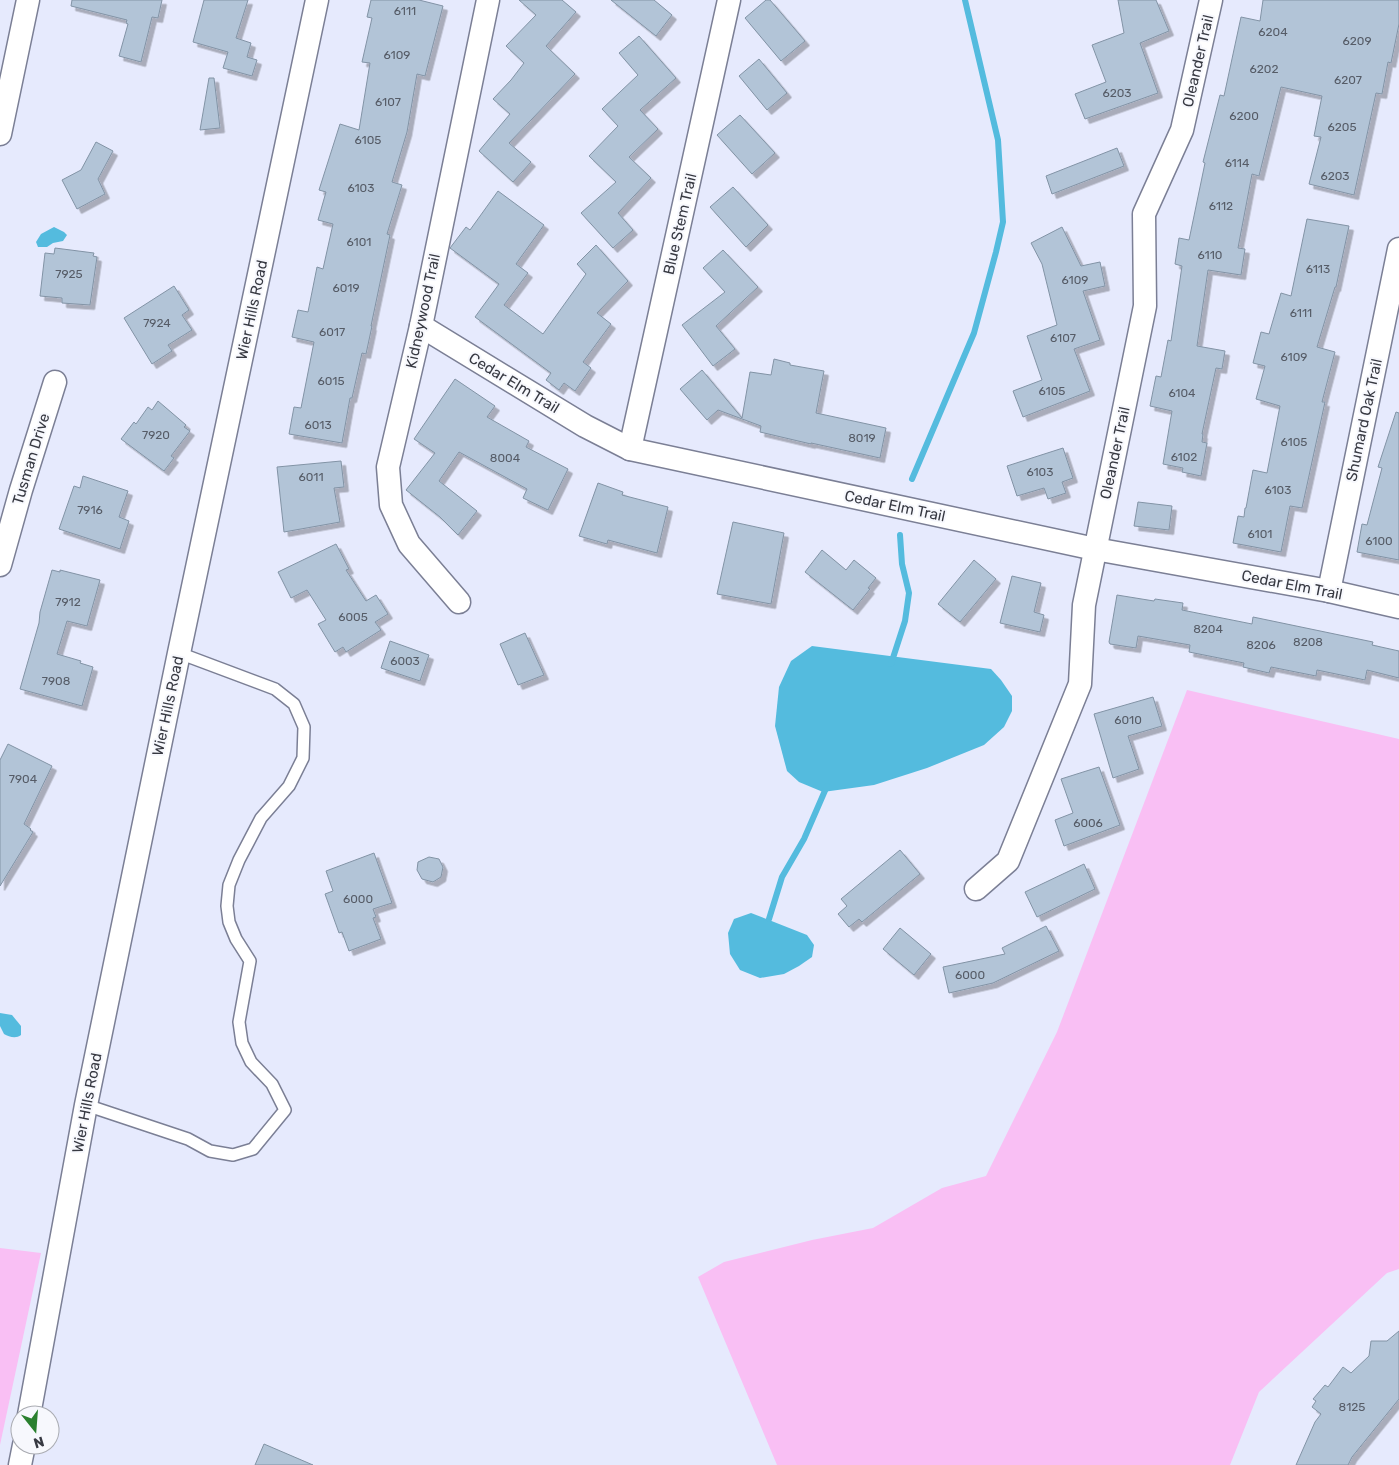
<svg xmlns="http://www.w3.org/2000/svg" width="1399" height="1465" font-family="Rubik,sans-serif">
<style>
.green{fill:#f9bff4}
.water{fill:#54bbde}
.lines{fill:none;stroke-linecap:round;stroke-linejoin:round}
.stream{stroke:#54bbde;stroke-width:6}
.building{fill:#b2c4d7;stroke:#8293a5;filter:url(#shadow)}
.service-casing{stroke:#7b7f95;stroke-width:14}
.minor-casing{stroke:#7b7f95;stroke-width:25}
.service{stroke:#fff;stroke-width:11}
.minor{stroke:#fff;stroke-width:22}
.labels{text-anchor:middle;stroke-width:4;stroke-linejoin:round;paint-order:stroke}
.number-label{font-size:12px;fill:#565c67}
.street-label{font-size:15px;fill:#373942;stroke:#f7f8fd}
</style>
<defs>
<filter id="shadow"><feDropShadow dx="4.5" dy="4.5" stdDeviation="0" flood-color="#0004"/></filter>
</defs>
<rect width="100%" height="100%" fill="#e6eafd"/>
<g class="green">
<path d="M1187,690L1399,739V1269L1387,1273L1259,1392L1230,1465H777L698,1277L724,1262L812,1240L873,1228L942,1188L986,1176L1057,1032Z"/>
<path d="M0,1248L41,1253L0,1445Z"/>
</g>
<g class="water">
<path d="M54,227L64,232L67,235L63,241L53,243L47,247H38L36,242L41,234Z"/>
<path d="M812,646L991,669L1001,680L1012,696V711L1004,727L984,745L927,768L874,785L823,792L799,782L787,771L775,726L779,687L791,661Z"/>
<path d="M751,913L807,935L814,945L812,957L799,966L784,974L760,978L740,970L730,954L728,933L734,919Z"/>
<path d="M0,1013L12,1015L21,1026V1035C16,1039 9,1037 4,1034L0,1026Z"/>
</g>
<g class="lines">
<g class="stream">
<path d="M912,479L974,333L996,252L1003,222L998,140L965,0"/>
<path d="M891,664L905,621L909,593L902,564L900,535"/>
<path d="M769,919L782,877L804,839L827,786"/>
</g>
</g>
<g class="building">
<path d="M72,0H162L158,18L152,17L141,62L119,56L128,24L126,23L127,20L71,6Z"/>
<path d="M204,0H248L236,38L251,43L247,57L257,60L252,76L223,68L228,52L193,42Z"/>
<path d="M371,0H419L443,6L425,76L417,74L407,132L392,182L402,185L387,234L390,235L371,326H372L366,354L362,353L352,398H350L342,443L289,434L294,407L301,408L314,342L292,337L298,310L308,312L317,267L323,269L333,224L318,220L326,192L319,190L340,124L359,130L370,63L362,62L372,18L367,17Z"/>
<path d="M519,0H562L576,12L546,46L575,74L509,143L531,162L513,182L479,151L510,114L493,99L511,80L524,63L506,46L536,15Z"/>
<path d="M611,0H654L672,15L656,36Z"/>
<path d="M766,0H770L805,41L781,61L745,18Z"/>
<path d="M1118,0H1156L1169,31L1140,43L1158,93L1085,119L1075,94L1106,82L1092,45L1124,33Z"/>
<path d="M1263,0H1399V24L1391,63L1388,62L1382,94L1376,93L1354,195L1309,184L1321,137L1314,136L1322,96L1281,87L1259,176L1252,174L1238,248L1245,249L1241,275L1208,270L1197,346L1225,351L1222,369L1216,368L1202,434H1203L1202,442L1207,443L1201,476L1182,472L1183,468L1163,464L1172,411L1150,406L1156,376L1161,377L1168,340L1171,341L1182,266L1175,264L1179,238L1189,240L1205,163L1203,162L1220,95L1224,96L1241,17L1260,21Z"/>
<path d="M639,36L676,78L640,110L658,129L629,157L651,178L618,213L633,230L613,248L581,213L616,182L589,156L618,126L602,109L638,75L619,53Z"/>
<path d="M759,59L787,93L767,110L739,76Z"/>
<path d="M209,78H214L220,128L200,130Z"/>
<path d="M740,115L775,153L752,174L717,135Z"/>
<path d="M96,142L113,151L98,179L105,194L77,209L62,180L81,170Z"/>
<path d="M1117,148L1124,166L1052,194L1046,176Z"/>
<path d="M733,187L768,225L746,247L710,207Z"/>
<path d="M498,191L544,225L516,264L528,273L504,305L543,334L586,274L577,264L596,245L628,281L597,313L611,324L583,362L591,368L575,391L564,383L559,390L546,380L551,373L475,317L499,284L450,248L466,227L470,230Z"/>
<path d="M1307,219L1349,226L1336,287H1335L1317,347L1335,352L1322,402H1325L1302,508L1290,506L1281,552L1233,543L1238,516L1244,517L1245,508H1246L1253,470L1267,473L1280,406L1256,399L1265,366L1253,363L1261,332L1269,334L1281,293L1291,296Z"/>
<path d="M1062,227L1081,266L1100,262L1105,286L1083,291L1100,340L1074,349L1090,391L1023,417L1013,391L1042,380L1027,336L1057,325L1042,264L1031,243Z"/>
<path d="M55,248L94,253L93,256L97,257L90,305L62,303V298L40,296L45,253L54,254Z"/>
<path d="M723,250L758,287L716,326L735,349L713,366L682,325L725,292L703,268Z"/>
<path d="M174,286L189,310L182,315L192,330L168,345L172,351L152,364L124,318Z"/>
<path d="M774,359L790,363V365L824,371L816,413L886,428L880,458L811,443V444L760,432L761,426L718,410L707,420L680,389L702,370L742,418L750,372L771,375Z"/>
<path d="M455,379L495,406L487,417L529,441L526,447L568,469L548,510L523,498L527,489L459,452L439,481L477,511L458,535L440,517L406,490L435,453L414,439Z"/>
<path d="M158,401L186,425L184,427L190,431L171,456L174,458L164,471L121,439L134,422L136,424L148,407L152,410Z"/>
<path d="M1396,412L1399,413V560L1357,552L1362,524L1367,525L1382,468L1378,467Z"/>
<path d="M1063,448L1073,478L1062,482L1066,493L1048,499L1044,488L1017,496L1007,466Z"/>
<path d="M341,461L344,487L334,488L340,522L284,532L277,467Z"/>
<path d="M83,476L128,491L119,517L129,521L120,549L59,529L74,486L80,488Z"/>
<path d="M598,483L623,492L622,495L668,507L657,553L608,540L607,544L579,536Z"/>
<path d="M1138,502L1172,506L1169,530L1134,526Z"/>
<path d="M733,522L784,533L771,604L717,594Z"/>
<path d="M336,544L349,569L346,570L366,601L376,595L388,614L375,622L381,630L346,652L343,647L335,652L318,624L326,620L307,590L291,598L278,572Z"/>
<path d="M822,550L846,570L854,560L876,578L868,588L870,589L853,610L805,572Z"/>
<path d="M974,560L996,579L960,622L938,604Z"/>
<path d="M52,570L60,572V570L100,580L87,626L67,621L57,654L81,661L80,663L93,667L82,706L20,689L39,623L40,612Z"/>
<path d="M1012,576L1041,583L1034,612L1044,615L1040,632L1000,623Z"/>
<path d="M1117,595L1154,601L1155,599L1183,603L1182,610L1252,624L1253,617L1373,642L1372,645L1399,651V678L1367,670L1365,680L1317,670L1316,676L1271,667L1269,673L1243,667L1244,663L1189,652L1190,645L1138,636L1136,648L1110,644L1109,642Z"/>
<path d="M525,633L544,675L518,685L500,644Z"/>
<path d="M390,641L429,655L420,681L381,668Z"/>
<path d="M1153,697L1162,726L1128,736L1139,769L1113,778L1094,714Z"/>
<path d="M8,744L52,766L24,824L31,829L30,830L33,832L0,886V760Z"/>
<path d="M1099,767L1120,825L1064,846L1055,820L1073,813L1061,779Z"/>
<path d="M900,850L920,874L862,922L859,919L849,927L838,914L847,906L841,899Z"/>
<path d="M374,853L392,903L373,909L376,917L373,918L381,939L349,951L342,932L339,933L325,894L333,891L326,871Z"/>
<path d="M429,857L439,859L443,867L441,877L433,882L422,879L417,870L418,862Z"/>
<path d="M1084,864L1095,889L1037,917L1025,892Z"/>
<path d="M1046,926L1059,951L993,983L949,993L943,967L1005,954L1002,948Z"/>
<path d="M900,928L931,954L914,975L883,949Z"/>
<path d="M1399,1331V1399L1352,1457L1348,1465H1296L1315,1422L1321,1414L1312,1407L1316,1401L1313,1399L1325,1385L1328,1387L1343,1367L1351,1373L1369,1356L1371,1341H1387Z"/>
<path d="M264,1444L313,1465H255Z"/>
</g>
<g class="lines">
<defs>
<path id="service" d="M86,1105L188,1139L210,1151L233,1155L253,1149L285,1110L272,1084L251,1062L242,1043L239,1022L250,961L236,939L229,922L227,906L229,885L239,860L261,818L289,786L303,758L304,727L294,704L275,689L179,653"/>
<g id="minor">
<path d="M0,134L28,0"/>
<path d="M421,326L585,426L630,449L1095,549L1329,591L1399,607"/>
<path d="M630,449L729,0"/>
<path d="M0,565L21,490L55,382"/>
<path d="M1329,591L1399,249"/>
<path d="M459,602L409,544L391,505L388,467L421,326L488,0"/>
<path d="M976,889L1008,861L1080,684L1084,605L1145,306L1144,214L1182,130L1211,0"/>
<path d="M29,1415L86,1105L179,653L317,0"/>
<path d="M20,1465L24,1445"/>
</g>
</defs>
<use href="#service" class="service-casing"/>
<use href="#minor" class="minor-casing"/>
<use href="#service" class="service"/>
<use href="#minor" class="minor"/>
</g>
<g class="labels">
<g class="number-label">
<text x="405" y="15">6111</text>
<text x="1273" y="36">6204</text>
<text x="1357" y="45">6209</text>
<text x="397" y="59">6109</text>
<text x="1264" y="73">6202</text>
<text x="1348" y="84">6207</text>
<text x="1117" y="97">6203</text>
<text x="388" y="106">6107</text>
<text x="1244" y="120">6200</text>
<text x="1342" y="131">6205</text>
<text x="368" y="144">6105</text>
<text x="1237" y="167">6114</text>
<text x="1335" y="180">6203</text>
<text x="361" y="192">6103</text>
<text x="1221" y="210">6112</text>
<text x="359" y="246">6101</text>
<text x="1210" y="259">6110</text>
<text x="1318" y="273">6113</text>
<text x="69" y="278">7925</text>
<text x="1075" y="284">6109</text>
<text x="346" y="292">6019</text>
<text x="1301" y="317">6111</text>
<text x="157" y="327">7924</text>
<text x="332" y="336">6017</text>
<text x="1063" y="342">6107</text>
<text x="1294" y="361">6109</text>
<text x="331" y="385">6015</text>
<text x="1052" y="395">6105</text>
<text x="1182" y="397">6104</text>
<text x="318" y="429">6013</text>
<text x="156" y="439">7920</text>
<text x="862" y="442">8019</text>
<text x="1294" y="446">6105</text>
<text x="1184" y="461">6102</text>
<text x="505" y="462">8004</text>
<text x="1040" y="476">6103</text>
<text x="311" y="481">6011</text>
<text x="1278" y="494">6103</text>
<text x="90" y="514">7916</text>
<text x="1260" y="538">6101</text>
<text x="1379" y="545">6100</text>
<text x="68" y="606">7912</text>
<text x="353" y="621">6005</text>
<text x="1208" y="633">8204</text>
<text x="1308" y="646">8208</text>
<text x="1261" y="649">8206</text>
<text x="405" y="665">6003</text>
<text x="56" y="685">7908</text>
<text x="1128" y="724">6010</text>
<text x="23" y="783">7904</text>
<text x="1088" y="827">6006</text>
<text x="358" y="903">6000</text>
<text x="970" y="979">6000</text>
<text x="1352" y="1411">8125</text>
</g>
<g class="street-label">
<text transform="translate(1198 61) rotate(-77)" y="5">Oleander Trail</text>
<text transform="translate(680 224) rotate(-77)" y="5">Blue Stem Trail</text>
<text transform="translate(252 310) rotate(-78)" y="5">Wier Hills Road</text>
<text transform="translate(423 311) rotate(-78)" y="5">Kidneywood Trail</text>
<text transform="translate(514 383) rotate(31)" y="5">Cedar Elm Trail</text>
<text transform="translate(1364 420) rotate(-78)" y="5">Shumard Oak Trail</text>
<text transform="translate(1115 453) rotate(-78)" y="5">Oleander Trail</text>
<text transform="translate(31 459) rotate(-73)" y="5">Tusman Drive</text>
<text transform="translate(895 506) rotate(12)" y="5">Cedar Elm Trail</text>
<text transform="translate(1292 585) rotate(11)" y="5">Cedar Elm Trail</text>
<text transform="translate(168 706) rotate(-78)" y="5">Wier Hills Road</text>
<text transform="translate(87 1103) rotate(-79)" y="5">Wier Hills Road</text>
</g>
</g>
<g transform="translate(35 1430) rotate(163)"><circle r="24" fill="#f7f8fd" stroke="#aaacb2"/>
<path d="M0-4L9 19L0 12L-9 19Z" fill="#2a802f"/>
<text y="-8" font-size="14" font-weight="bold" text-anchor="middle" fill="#373942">N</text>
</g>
</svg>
